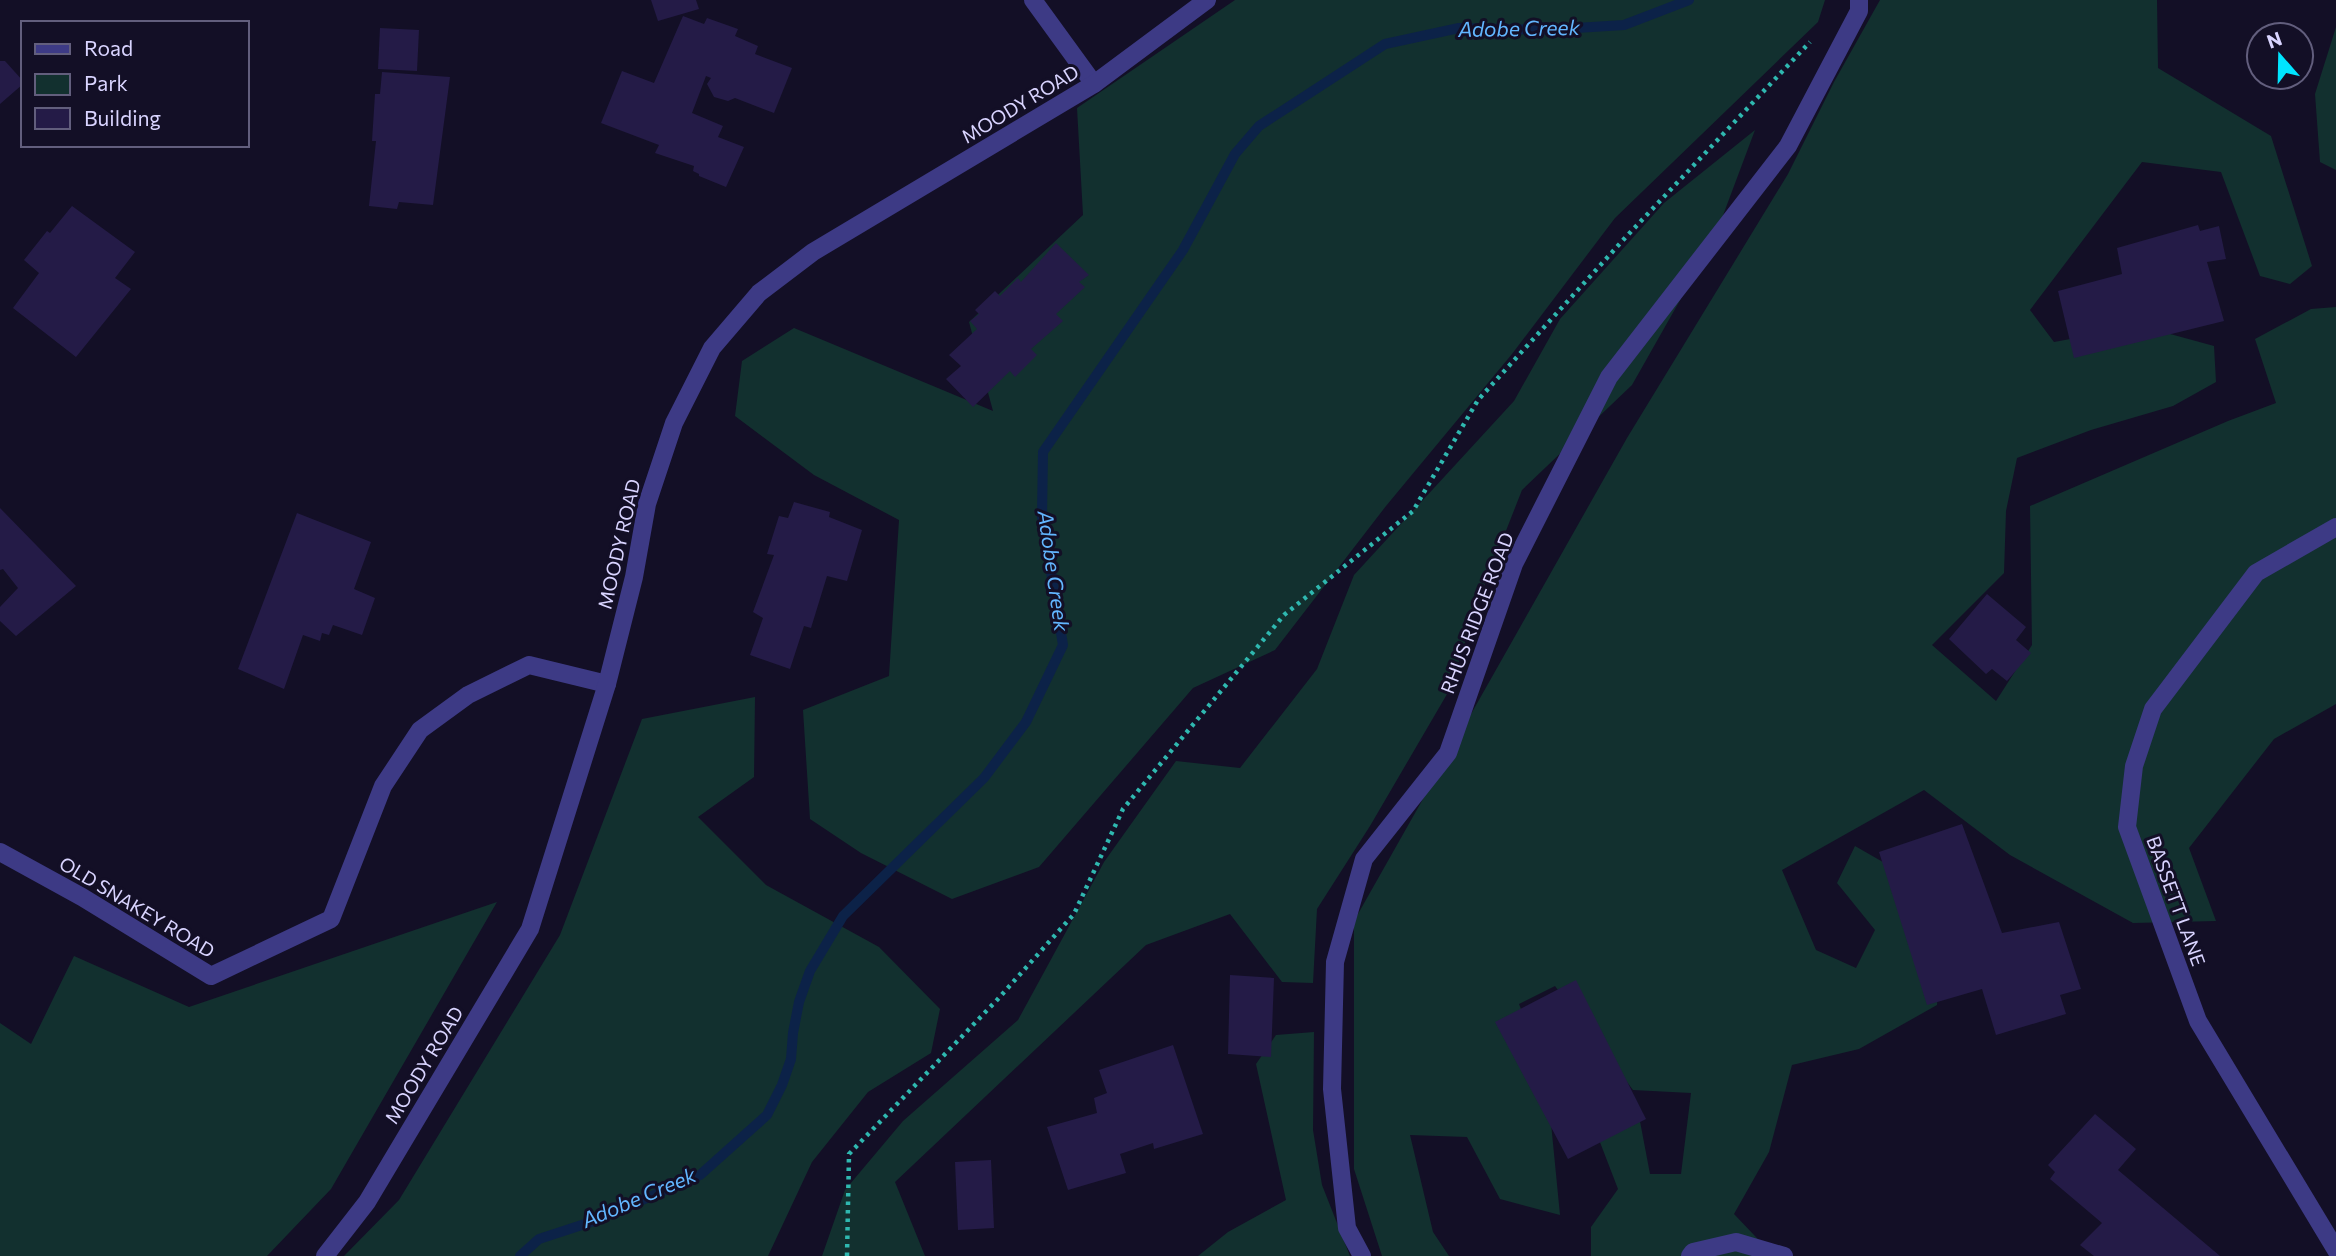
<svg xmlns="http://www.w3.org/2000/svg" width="2336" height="1256" font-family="Commissioner,sans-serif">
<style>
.green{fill:#12302f}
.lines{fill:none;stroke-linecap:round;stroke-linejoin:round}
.stream{stroke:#0c2248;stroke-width:10}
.building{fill:#241b47}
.path{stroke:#2fb8b0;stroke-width:4.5;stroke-dasharray:3.5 5;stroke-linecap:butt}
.minor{stroke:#3d3a85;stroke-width:18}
.labels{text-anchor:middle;stroke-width:6;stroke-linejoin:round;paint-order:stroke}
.street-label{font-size:19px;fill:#d9d4ff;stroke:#130f26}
.water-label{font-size:21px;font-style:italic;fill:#62b6ff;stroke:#130f26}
</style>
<rect width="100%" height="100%" fill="#130f26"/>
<g class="green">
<path d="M1235,0H1825L1818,22L1615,218L1512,354L1386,506L1275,650L1193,688L1039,867L952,899L861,853L810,819L803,710L889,676L899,520L814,475L735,416L742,361L794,328L993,411L969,322L1083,215L1077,108Z"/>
<path d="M1880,0H2157L2158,68L2271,136L2312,266L2290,284L2260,276L2221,172L2142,162L2030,310L2054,342L2141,326L2214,346L2216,382L2173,406L2091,430L2017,458L2006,511L2004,573L1932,645L1996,701L2032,645L2030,506L2228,421L2276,403L2255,339L2311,309L2336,307V704L2274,739L2189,848L2216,921L2133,923L2010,855L1924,790L1782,870L1816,950L1856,968L1875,930L1837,883L1855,846L1916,881L1941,948L1937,1005L1859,1049L1792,1065L1769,1152L1734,1214L1774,1256H1591V1227L1618,1189L1593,1124L1639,1116L1650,1174H1681L1691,1093L1633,1090L1555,986L1519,1004L1546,1072L1560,1215L1500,1199L1467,1137L1410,1135L1433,1232L1449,1256H1382L1354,1169V921L1627,438L1788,174L1834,82Z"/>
<path d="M2336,27V170L2320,162L2315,94Z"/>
<path d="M1755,130L1713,242L1632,385L1522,490L1480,597L1450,689L1370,826L1317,909L1313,983L1282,982L1230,914L1146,945L895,1182L925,1256H822L845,1190L903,1121L1018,1020L1104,862L1176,761L1240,768L1317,669L1354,575L1514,401L1560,319L1664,203Z"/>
<path d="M755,697L754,777L698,817L766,885L879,947L940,1009L931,1053L868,1092L812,1162L768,1256H344L399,1200L560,935L642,719Z"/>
<path d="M497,902L331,1189L267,1256H0V1023L31,1044L74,956L189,1007Z"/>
<path d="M1314,1032L1313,1130L1322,1185L1350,1256H1198L1228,1232L1286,1200L1256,1064L1276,1035Z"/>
</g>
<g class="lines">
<path class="stream" d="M520,1256L539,1239L594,1221L700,1175L767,1115L782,1085L791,1059L793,1033L799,1002L810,971L843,916L984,778L1026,722L1063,645L1042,517L1043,452L1183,250L1235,154L1259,126L1385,44L1459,28L1544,30L1624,25L1689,0"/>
</g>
<g class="building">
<path d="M651,0H696L699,9L658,21Z"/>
<path d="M683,16L704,24L707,18L738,29L735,36L758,46L755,54L792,68L774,113L735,98L728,101L714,97L707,84L711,78L706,76L692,113L723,126L718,137L744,147L726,187L699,176V174L693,171L694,166L655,153L659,145L601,123L622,71L654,83Z"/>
<path d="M380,28L419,30L417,71L378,69Z"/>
<path d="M0,61H5L23,81V84L0,104Z"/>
<path d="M382,72L450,77L433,205L399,202L397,209L369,206L376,141H372L375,94H380Z"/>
<path d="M72,206L135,252L115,278L131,289L76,357L13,308L39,273L24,260L47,231L50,233Z"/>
<path d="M2198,225L2200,231L2219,226L2226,259L2207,262L2224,321L2074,358L2058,291L2122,274L2117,248Z"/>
<path d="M1056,243L1089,275L1079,282L1085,287L1056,314L1063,321L1031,349L1037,355L1015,377L1010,371L973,407L946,379L961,366L949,355L977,329L970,321L979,314L975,310L995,291L1000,296L1018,278L1021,282Z"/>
<path d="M794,502L830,512L829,517L862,530L847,581L827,576L811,628L804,626L790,669L750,655L763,618L753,612L774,555L767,554L779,516L788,518Z"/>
<path d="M0,508L76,586L16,636L0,621V607L18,588L3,569L0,570Z"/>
<path d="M297,513L371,542L354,589L375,598L362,635L333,625L329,635L322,633L320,641L303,635L284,689L238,669Z"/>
<path d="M1987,594L2026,627L2016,640L2031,653L2007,681L1992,669L1986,674L1949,639Z"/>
<path d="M1962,824L2002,933L2059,922L2081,989L2060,995L2066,1014L1996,1035L1982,989L1927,1005L1879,852Z"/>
<path d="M1230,975L1274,978L1271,1057L1228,1054Z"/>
<path d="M1576,980L1646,1119L1568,1159L1495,1022Z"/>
<path d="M1173,1045L1203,1134L1154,1149L1153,1143L1120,1154L1126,1173L1068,1190L1047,1127L1097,1113L1094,1098L1107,1093L1099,1070Z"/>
<path d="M2095,1114L2136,1149L2118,1170L2220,1256H2094L2080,1245L2102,1223L2050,1179L2055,1172L2048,1165Z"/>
<path d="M991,1160L994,1228L958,1230L955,1162Z"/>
</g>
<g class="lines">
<path class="path" d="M847,1256L849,1154L997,1000L1074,914L1123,809L1284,615L1413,511L1478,400L1625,238L1810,42"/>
<g class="minor">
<path d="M1033,0L1094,84"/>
<path d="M2336,527L2256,573L2153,709L2134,766L2127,827L2198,1021L2336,1250"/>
<path d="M0,852L82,897L211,976L331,919L383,786L420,730L468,695L529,665L607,684"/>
<path d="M325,1256L367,1202L530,929L607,684L634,577L647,504L674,423L712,348L759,293L813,252L1094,84L1207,0"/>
<path d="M1362,1256L1347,1228L1332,1089L1335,962L1364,859L1448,753L1514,564L1609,377L1788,146L1859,11V0"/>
<path d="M1690,1256L1693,1252L1736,1242L1784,1256"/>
</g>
</g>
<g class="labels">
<g class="street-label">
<text transform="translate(1020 104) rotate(-31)" y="7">MOODY ROAD</text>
<text transform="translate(619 544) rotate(-77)" y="7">MOODY ROAD</text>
<text transform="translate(1477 613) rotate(-69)" y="7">RHUS RIDGE ROAD</text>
<text transform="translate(2176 901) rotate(70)" y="7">BASSETT LANE</text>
<text transform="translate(137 907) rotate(31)" y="7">OLD SNAKEY ROAD</text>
<text transform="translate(424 1065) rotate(-59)" y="7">MOODY ROAD</text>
</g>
<g class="water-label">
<text transform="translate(1519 29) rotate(-1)" y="7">Adobe Creek</text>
<text transform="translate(1053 571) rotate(82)" y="7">Adobe Creek</text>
<text transform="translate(639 1198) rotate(-23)" y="7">Adobe Creek</text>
</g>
</g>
<rect x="21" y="21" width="228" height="126" fill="#130f26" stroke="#625e7d" stroke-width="2"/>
<rect x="35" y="44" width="35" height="10" fill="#3d3a85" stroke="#625e7d" stroke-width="2"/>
<text x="84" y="56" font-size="21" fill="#d9d4ff">Road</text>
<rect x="35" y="74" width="35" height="21" fill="#12302f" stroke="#625e7d" stroke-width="2"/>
<text x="84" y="91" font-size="21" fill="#d9d4ff">Park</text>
<rect x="35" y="108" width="35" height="21" fill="#241b47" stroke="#625e7d" stroke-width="2"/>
<text x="84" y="126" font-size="21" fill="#d9d4ff">Building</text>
<g transform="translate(2280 56) rotate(340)"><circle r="33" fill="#130f26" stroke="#625e7d" stroke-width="2"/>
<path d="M0-5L12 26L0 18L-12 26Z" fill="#00e5ff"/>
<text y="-10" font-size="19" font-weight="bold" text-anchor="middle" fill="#d9d4ff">N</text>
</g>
</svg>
